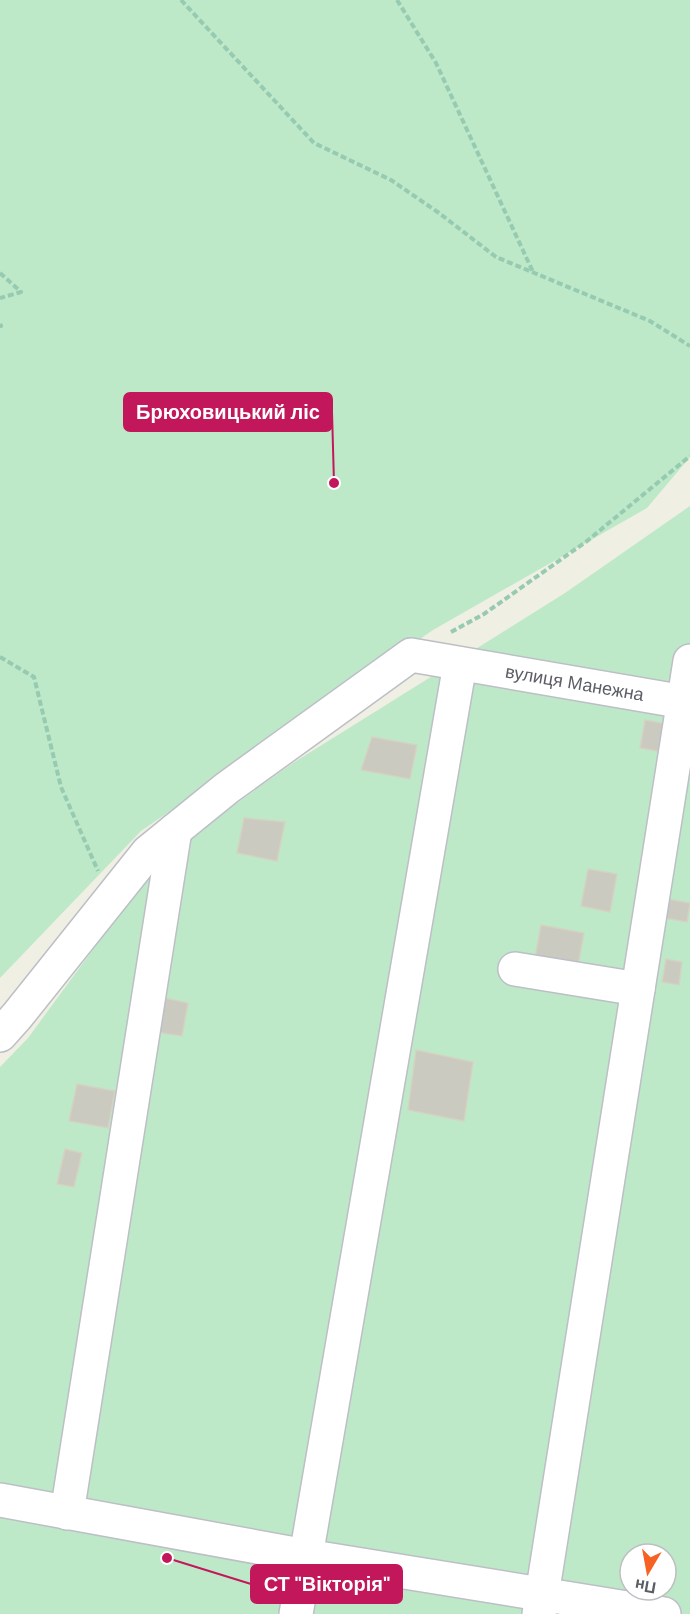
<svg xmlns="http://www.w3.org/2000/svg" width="690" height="1614" font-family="'DM Sans',sans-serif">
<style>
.green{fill:#bee9c8;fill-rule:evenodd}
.building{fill:#cacac0;stroke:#d4d3c1;stroke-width:1.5}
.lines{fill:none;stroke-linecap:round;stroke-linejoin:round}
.minor-casing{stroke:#bdbfc6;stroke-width:36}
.path{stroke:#96cab1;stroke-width:4;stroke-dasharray:6 3;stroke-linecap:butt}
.minor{stroke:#fff;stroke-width:33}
.labels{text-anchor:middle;stroke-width:4.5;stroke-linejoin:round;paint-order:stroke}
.street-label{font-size:18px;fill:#5b5e65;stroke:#fff}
.leader{fill:none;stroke:#c2185b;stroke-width:2}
.callout-dot{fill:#c2185b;stroke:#fff;stroke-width:2}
.callout{fill:#c2185b;stroke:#c2185b;stroke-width:2}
.callout-label{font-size:20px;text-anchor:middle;font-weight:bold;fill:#fff}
</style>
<rect width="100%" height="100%" fill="#efefe3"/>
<g class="green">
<path d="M0,0H690V457L647,508L433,630L141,831L0,978Z"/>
<path d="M690,506V1614H0V1067L28,1038L160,858L293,763L565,593ZM630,1554H666V1590H630Z"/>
</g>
<g class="building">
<path d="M645,720L673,725L668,753L640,748Z"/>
<path d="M372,737L417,745L410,779L361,770Z"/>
<path d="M244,818L285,822L277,861L237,853Z"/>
<path d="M588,869L617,874L610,912L581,906Z"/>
<path d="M667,899L690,903L687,922L664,918Z"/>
<path d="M541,925L584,933L577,971L534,963Z"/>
<path d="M666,959L682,962L679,985L662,982Z"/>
<path d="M156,996L188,1003L182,1036L149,1031Z"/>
<path d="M416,1050L473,1062L464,1121L408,1110Z"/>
<path d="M77,1084L115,1091L108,1128L69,1121Z"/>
<path d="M65,1149L82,1153L74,1187L57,1184Z"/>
</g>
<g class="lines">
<defs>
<g id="minor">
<path d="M515,969L638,989"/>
<path id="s1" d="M0,1035L17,1016L148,852L227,788L411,655L690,703"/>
<path d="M0,1500L306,1556L664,1614"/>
<path d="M67,1513L175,830"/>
<path d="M296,1614L460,664"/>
<path d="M539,1614L690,661"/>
</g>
</defs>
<use href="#minor" class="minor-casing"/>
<g class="path">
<path d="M181,0L314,143L391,180L439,213L496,257L650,321L690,346"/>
<path d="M397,0L436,63L533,272"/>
<path d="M0,273L21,292L0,298"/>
<path d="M0,324L1,326H0"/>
<path d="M451,632L484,614L587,541L690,456"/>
<path d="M0,657L34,677L61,787L98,871"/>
</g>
<use href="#minor" class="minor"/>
</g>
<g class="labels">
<g class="street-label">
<text dy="6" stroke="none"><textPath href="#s1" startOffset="730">вулиця Манежна</textPath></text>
</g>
</g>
<path class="leader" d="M334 483L332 412M167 1558L251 1584"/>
<g class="callout-dot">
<circle cx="334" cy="483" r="6"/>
<circle cx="167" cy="1558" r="6"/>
</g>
<g class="callout">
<rect x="124" y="393" width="208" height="38" rx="6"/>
<rect x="251" y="1565" width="151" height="38" rx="6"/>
</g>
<g class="callout-label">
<text x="228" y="419">Брюховицький ліс</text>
<text x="327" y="1591">СТ "Вікторія"</text>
</g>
<g transform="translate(648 1572) rotate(190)"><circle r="28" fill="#ffffff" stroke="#bdbfc1" stroke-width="1.5"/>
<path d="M0-4.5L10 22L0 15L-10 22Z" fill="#f66223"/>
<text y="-9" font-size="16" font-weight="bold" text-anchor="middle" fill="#5b5e65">Пн</text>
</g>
</svg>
